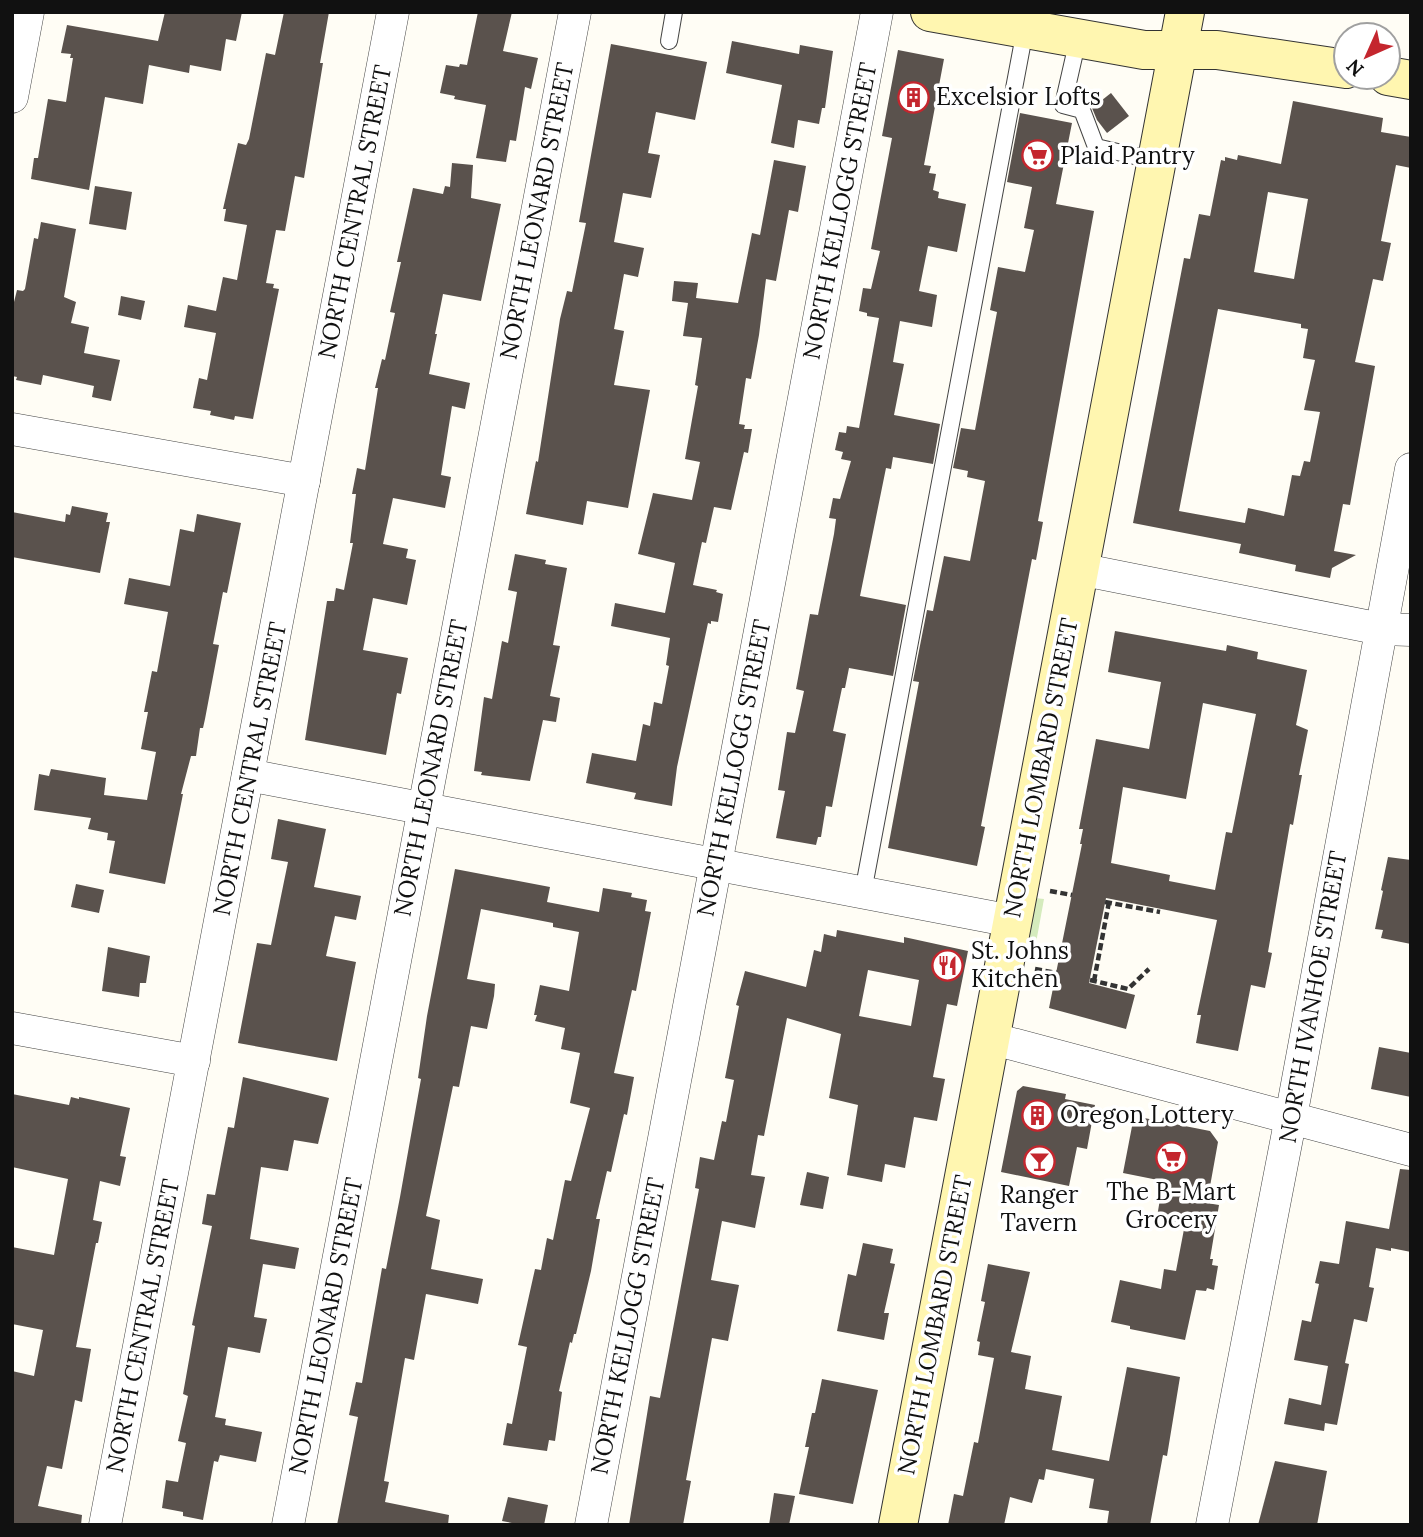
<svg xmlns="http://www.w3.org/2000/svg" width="1423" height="1537" font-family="Lora,serif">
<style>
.green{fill:#d5ebbd}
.building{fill:#5a524d;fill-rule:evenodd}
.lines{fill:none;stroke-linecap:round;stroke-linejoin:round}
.lane-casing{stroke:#444;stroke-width:18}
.street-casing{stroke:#444;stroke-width:33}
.secondary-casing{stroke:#333;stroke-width:40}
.path{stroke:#333;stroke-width:4.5;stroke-dasharray:7 3.5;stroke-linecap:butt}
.lane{stroke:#fff;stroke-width:16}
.street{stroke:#fff;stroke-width:32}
.secondary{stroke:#fff6b0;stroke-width:38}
.labels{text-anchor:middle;stroke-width:7;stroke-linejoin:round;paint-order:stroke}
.poi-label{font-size:24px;fill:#111;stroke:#fff;text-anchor:start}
.street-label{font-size:24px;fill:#111;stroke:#fff}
</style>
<rect width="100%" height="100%" fill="#fffdf5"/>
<path class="green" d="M1035,898L1044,899L1034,954L1025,952Z"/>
<g class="building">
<path d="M165,12H242L236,41L226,39L221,71L190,65L189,73L149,65L143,104L105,97L89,190L31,179L34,158H38L48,99L66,102L73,58H70L71,54L61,53L67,25L158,41Z"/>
<path d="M284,12H329L320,63H323L304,178L295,176L285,231L276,230L266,283L274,284L273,288L279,289L253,419L235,416L234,420L210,415L211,411L193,408L199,378L207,380L216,333L184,327L188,305L216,311L223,277L237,280L247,225L224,221L226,209H223L238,143L246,145L249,139L266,53L275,55Z"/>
<path d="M478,12H512L503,51L538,58L531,89L525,87L516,141L510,140L506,162L476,158L486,105L454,99L455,96L440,93L446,65L459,67L460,64L467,65Z"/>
<path d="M732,41L799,54L800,45L833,51L825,108H822L819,124L798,120L794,148L771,143L782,85L726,73Z"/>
<path d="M611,44L707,62L695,120L656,112L648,153L660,155L651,198L623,193L614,242L644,248L638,277L624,274L614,329L624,331L614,385L650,390L628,508L587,501L583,525L526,514L536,461L538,462L560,319L567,291L572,292L586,223L579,222Z"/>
<path d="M898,50L944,59L924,165L931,166L929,173L936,174L933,190L939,192L938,198L966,204L957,252L928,246L919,291L937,295L932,327L900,321L893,362L904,364L894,415L940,424L933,464L893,457L891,469L886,468L860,596L906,605L893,676L849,668L845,688H842L833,731L846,734L832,807L826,806L821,837H818L816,845L776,838L785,791L778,790L787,732L795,733L804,691L796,689L810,614L818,615L834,534L836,519L829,518L833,498L840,499L851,461L841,459L843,452L835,450L839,432L846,433L847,426L859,428L879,318L867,316V313L859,311L863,288L871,289L880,251L871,249L892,138L882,136Z"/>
<path d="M1111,93L1129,116L1107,133L1097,120L1092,108Z"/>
<path d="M1293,101L1383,118L1381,132L1411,137V168L1396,165L1381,241L1391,243L1383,281L1373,279L1355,362L1375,366L1350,505L1343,504L1334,551L1356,555L1332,568L1330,578L1295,571L1296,565L1239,553L1241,544L1133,523L1184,258L1190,259L1199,214L1210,216L1221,160L1225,161V157L1237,160L1238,155L1281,164ZM1268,192L1308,199L1294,279L1254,272ZM1218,309L1301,324V328L1308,329L1303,358L1315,360L1304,410L1320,412L1310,462L1304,461L1300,476L1292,475L1284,516L1248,508L1245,523L1179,511Z"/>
<path d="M1020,113L1072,123L1056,204L1094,211L1038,521L1043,522L1036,560L1032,559L981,826L985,827L977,866L888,848L919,682L913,681L927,610L933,611L944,556L970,561L985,481L967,477L968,471L953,468L961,428L975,430L997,312L990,310L998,267L1025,272L1034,230L1024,228L1032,187L1007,182Z"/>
<path d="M774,160L806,166L798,212L789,210L776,281L766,279L759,335L751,379L746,378L739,424L745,425L744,429H752L748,453L744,452L731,510L714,507L706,543L702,542L693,585L717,590L716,592L723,594L718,622L711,621V624L708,623L677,767L672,806L634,799L636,793L586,783L592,753L636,761L643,724L650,726L654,702L662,704L669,666L666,665L670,638L611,626L615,603L665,613L675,563L638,554L653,493L692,500L700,462L685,459L698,386L695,385L702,338L683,336L688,303L672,301L674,281L698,283L696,298L738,303L752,233L760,235Z"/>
<path d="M452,163L473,165L471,198L501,204L481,301L443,294L435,334H437L429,374L470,383L465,409L452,406L441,475L451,477L445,508L393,498L383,544L408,549L406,558L416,560L407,605L373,598L363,650L408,658L401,694L397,693L386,755L305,740L327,601H334L336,588L344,590L353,543H350L356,494H352L357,468L365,470L378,388H375L382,359L385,360L395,313L390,312L401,262H397L413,188L443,194L445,186L450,187Z"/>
<path d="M95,186L132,192L126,230L89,224Z"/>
<path d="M41,222L76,229L64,297L76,302L71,323L89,327L84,353L120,360L111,401L92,397L94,386L43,375L41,385L16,380L17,377L12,376V310L17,290L23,291L25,289L34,238L38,239Z"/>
<path d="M121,296L145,301L141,320L118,315Z"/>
<path d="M72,506L108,513L106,522H110L100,573L12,557V512L65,522L66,514L70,515Z"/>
<path d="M197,514L241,523L227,593L223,592L214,639L213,644L219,645L205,719L203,728H200L196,756H191L181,794H183L165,884L109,873L115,841L107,840L108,833L88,829L91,818L34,810L39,774L49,776L51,769L106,778L104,795L147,800L156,752L141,749L148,712H144L152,671L157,672L168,612L124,604L129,578L170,586L180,529L194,532Z"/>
<path d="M515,554L546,560L545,564L567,568L553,645L560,646L550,696L560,698L556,722L543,720L530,781L481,775L482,772L474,771L484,697L492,699L502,641L508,643L517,592L508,590Z"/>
<path d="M1115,631L1226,651L1227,645L1258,652L1257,659L1307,670L1296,725L1308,730L1299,775H1302L1293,825L1290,824L1268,952L1272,953L1265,988L1251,985L1238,1051L1196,1043L1201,1015H1197L1217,920L1106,898L1089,983L1135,995L1126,1029L1049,1008L1082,844H1080L1083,829H1079L1096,739L1149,749L1161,682L1108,672ZM1203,703L1256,714L1232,833L1226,832L1215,890L1169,881L1170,875L1111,863L1123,787L1186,799Z"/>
<path d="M278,819L326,829L314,887L361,896L356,920L335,916L326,956L356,962L337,1061L238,1043L257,943L271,945L288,862L271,859Z"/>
<path d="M1388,857L1411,860V944L1381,938L1383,930L1375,929L1383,891L1381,890Z"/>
<path d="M455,869L550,887L547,902L599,912L603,888L632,893L631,897L647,900L645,911L651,912L636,991L632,990L614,1073L634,1077L627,1115L624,1114L611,1172L607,1171L596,1219H600L591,1271L576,1334H574L572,1343L570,1342L559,1391L562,1392L555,1441L549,1440L547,1451L503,1445L507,1423L512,1424L527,1347L518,1345L535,1269L541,1270L547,1238L553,1240L565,1180L571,1181L590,1108L570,1103L580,1053L561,1049L565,1028L535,1021L537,1015H534L540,985L569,991L579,932L553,927V923L481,909L467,979L495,984L494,996L487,1029L471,1026L459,1087L453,1086L426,1216L440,1220L431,1269L483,1279L478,1304L426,1294L414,1360L405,1358L384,1481L389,1482L385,1502L449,1515L448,1525H337L358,1417L349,1415L356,1382L362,1383L382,1268L386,1269L400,1197L421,1079L418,1078L427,1016Z"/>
<path d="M76,884L104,890L99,913L71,907Z"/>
<path d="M837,930L904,943V937L968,951L957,1006L947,1004L933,1077L945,1079L937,1121L914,1117L905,1168L885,1164L882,1182L847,1175L858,1105L829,1098L841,1034L787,1018L764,1136L758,1135L751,1175L765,1177L755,1228L722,1221L711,1280L739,1285L728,1341L712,1338L686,1480L691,1481L683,1525H629L650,1396L660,1398L670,1345L699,1189L695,1188L700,1157L714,1160L722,1121L726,1122L734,1080L725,1078L739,1006L736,1005L745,971L806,987L814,950L821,952L824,934L836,937ZM868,970L919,980L911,1026L859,1016Z"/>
<path d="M108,947L150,956L146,983H140L139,997L102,991Z"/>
<path d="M1379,1047L1411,1053V1097L1371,1089Z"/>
<path d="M243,1077L329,1098L318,1144L294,1140L288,1171L261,1167L250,1239L299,1248L295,1269L263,1264L254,1317L267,1319L260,1353L228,1347L215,1417L226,1419L225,1425L262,1432L256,1462L220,1455L218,1462L214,1461L203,1520L183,1516V1512L162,1508L166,1480L178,1482L186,1443L178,1441L188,1396L183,1394L195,1326L192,1325L212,1226L202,1224L207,1194L215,1195L228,1127L234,1128Z"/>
<path d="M1023,1086L1066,1094L1065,1099L1095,1105L1087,1149L1077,1147L1069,1186L1001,1172L1017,1091Z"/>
<path d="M12,1094L69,1105L71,1097L79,1099V1097L130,1108L120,1156L126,1157L120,1186L100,1181L93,1220L102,1222L98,1243H96L76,1347L91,1349L82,1402L75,1400L62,1469L47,1466L38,1506L82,1515L81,1525H12V1371L34,1376L43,1330L12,1324V1247L54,1255L68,1179L12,1167Z"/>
<path d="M1134,1116L1210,1131L1218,1142L1207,1203L1219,1205L1210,1259H1213L1212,1265L1218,1266L1214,1290L1207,1288L1206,1291L1196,1290L1185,1340L1130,1329V1326L1111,1322L1120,1280L1161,1289L1164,1269L1176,1271L1185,1224L1157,1217L1163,1181L1123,1173Z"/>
<path d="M1400,1169L1411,1170V1252L1391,1248V1251L1376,1248L1369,1287L1374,1288L1367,1322L1354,1319L1345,1363L1349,1364L1337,1425L1325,1423L1324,1431L1284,1424L1289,1398L1321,1405L1328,1366L1294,1360L1302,1320L1311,1322L1319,1284L1315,1283L1320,1261L1339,1264L1346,1221L1389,1229Z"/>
<path d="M807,1172L829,1177L823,1209L800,1205Z"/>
<path d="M863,1243L893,1249L890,1263L895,1264L884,1313H889L884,1340L837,1331L848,1274L856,1276Z"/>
<path d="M988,1264L1030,1272L1011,1352L1031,1356L1025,1389L1062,1396L1052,1450L1109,1461L1127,1367L1180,1377L1167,1456L1163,1455L1150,1525H1107L1109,1511L1089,1508L1094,1479L1046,1469L1044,1480L1039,1479L1032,1503L1010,1497L1004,1525H948L954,1494L963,1496L974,1442L978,1443L994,1358L978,1355L980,1342L977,1341L985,1302L981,1301Z"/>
<path d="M822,1379L878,1390L853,1504L799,1494L809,1447H805L812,1413H815Z"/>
<path d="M1275,1461L1327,1471L1317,1525H1258Z"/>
<path d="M774,1493L795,1496L789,1525H769Z"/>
<path d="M508,1497L548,1505L544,1525H522L502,1521Z"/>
</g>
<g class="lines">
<defs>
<g id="lane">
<path d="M1078,39L1063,105L1082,110L1096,147L1156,161"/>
<path d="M669,41L674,12"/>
<path d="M863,892L1025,30"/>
</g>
<g id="street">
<path d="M12,97L28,12"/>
<path d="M12,429L304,481"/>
<path d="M1079,569L1381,629L1411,630"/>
<path d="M248,775L1012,921"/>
<path d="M12,1028L194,1061"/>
<path d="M990,1038L1411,1150"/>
<path d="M105,1525L393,12"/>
<path d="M288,1525L575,12"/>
<path d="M591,1525L877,12"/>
<path d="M1212,1525L1291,1117L1411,469"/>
</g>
<g id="secondary">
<path d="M930,12L1144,50H1217L1346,69"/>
<path d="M1388,76L1411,80"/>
<path d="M898,1525L1185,12"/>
</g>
</defs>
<use href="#lane" class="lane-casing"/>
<use href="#street" class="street-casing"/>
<use href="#secondary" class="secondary-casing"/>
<g class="path">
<path d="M1050,891L1072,895"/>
<path d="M1105,902L1160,912"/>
<path d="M1035,969L1057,973"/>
<path d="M1090,980L1128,989L1149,969"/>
<path d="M1094,981L1109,902"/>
</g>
<use href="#lane" class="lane"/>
<use href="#street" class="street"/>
<use href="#secondary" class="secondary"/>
</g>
<defs>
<symbol id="building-ring" viewBox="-11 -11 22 22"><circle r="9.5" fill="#fff" stroke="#c4262e" stroke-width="1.5"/><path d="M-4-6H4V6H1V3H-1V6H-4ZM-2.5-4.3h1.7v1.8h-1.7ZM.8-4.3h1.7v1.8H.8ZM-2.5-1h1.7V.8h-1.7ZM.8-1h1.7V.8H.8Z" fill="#c4262e"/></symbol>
<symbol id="supermarket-ring" viewBox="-11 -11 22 22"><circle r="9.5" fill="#fff" stroke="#c4262e" stroke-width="1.5"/><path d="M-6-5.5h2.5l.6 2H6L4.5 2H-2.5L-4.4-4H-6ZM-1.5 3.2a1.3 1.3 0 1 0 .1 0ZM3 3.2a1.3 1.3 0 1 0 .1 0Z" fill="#c4262e"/></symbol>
<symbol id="restaurant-ring" viewBox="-11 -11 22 22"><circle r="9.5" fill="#fff" stroke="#c4262e" stroke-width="1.5"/><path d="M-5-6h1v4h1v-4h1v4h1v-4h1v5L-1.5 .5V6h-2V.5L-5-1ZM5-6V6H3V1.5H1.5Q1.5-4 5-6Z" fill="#c4262e"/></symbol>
<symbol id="bar-ring" viewBox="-11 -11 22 22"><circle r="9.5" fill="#fff" stroke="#c4262e" stroke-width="1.5"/><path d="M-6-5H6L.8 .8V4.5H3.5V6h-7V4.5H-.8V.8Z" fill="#c4262e"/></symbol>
</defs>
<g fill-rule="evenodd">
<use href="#building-ring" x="896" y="80" width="35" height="35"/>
<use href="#supermarket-ring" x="1020" y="138" width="35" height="35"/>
<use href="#restaurant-ring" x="930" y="948" width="35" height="35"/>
<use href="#building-ring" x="1020" y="1098" width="35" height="35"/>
<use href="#supermarket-ring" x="1154" y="1140" width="35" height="35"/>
<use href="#bar-ring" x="1022" y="1144" width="35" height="35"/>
</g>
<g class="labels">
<g class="poi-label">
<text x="936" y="105">Excelsior Lofts</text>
<text x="1060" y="164">Plaid Pantry</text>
<text x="971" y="959">St. Johns<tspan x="971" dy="28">Kitchen</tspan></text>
<text x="1060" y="1123">Oregon Lottery</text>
<text x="1171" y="1200" text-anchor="middle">The B-Mart<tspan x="1171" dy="28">Grocery</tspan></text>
<text x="1039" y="1203" text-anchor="middle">Ranger<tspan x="1039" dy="28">Tavern</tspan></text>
</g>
<g class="street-label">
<text transform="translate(537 211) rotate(-79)" y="8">NORTH LEONARD STREET</text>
<text transform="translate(840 211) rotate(-79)" y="8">NORTH KELLOGG STREET</text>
<text transform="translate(355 212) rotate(-79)" y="8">NORTH CENTRAL STREET</text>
<text transform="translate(431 768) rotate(-79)" y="8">NORTH LEONARD STREET</text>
<text transform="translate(734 768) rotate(-79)" y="8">NORTH KELLOGG STREET</text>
<text transform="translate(1041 768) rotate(-79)" y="8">NORTH LOMBARD STREET</text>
<text transform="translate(250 769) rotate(-79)" y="8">NORTH CENTRAL STREET</text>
<text transform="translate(1313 997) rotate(-80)" y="8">NORTH IVANHOE STREET</text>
<text transform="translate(935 1325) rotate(-79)" y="8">NORTH LOMBARD STREET</text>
<text transform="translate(143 1326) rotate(-79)" y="8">NORTH CENTRAL STREET</text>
<text transform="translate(326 1326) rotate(-79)" y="8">NORTH LEONARD STREET</text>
<text transform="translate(628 1326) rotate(-79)" y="8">NORTH KELLOGG STREET</text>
</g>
</g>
<rect width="1423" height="1537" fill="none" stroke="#111111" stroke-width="28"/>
<g transform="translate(1367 56) rotate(225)"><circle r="33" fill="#ffffff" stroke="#a0a0a0" stroke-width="2"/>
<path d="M0-5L12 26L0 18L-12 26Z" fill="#c4262e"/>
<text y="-10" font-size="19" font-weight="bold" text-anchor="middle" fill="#111111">N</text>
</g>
</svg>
